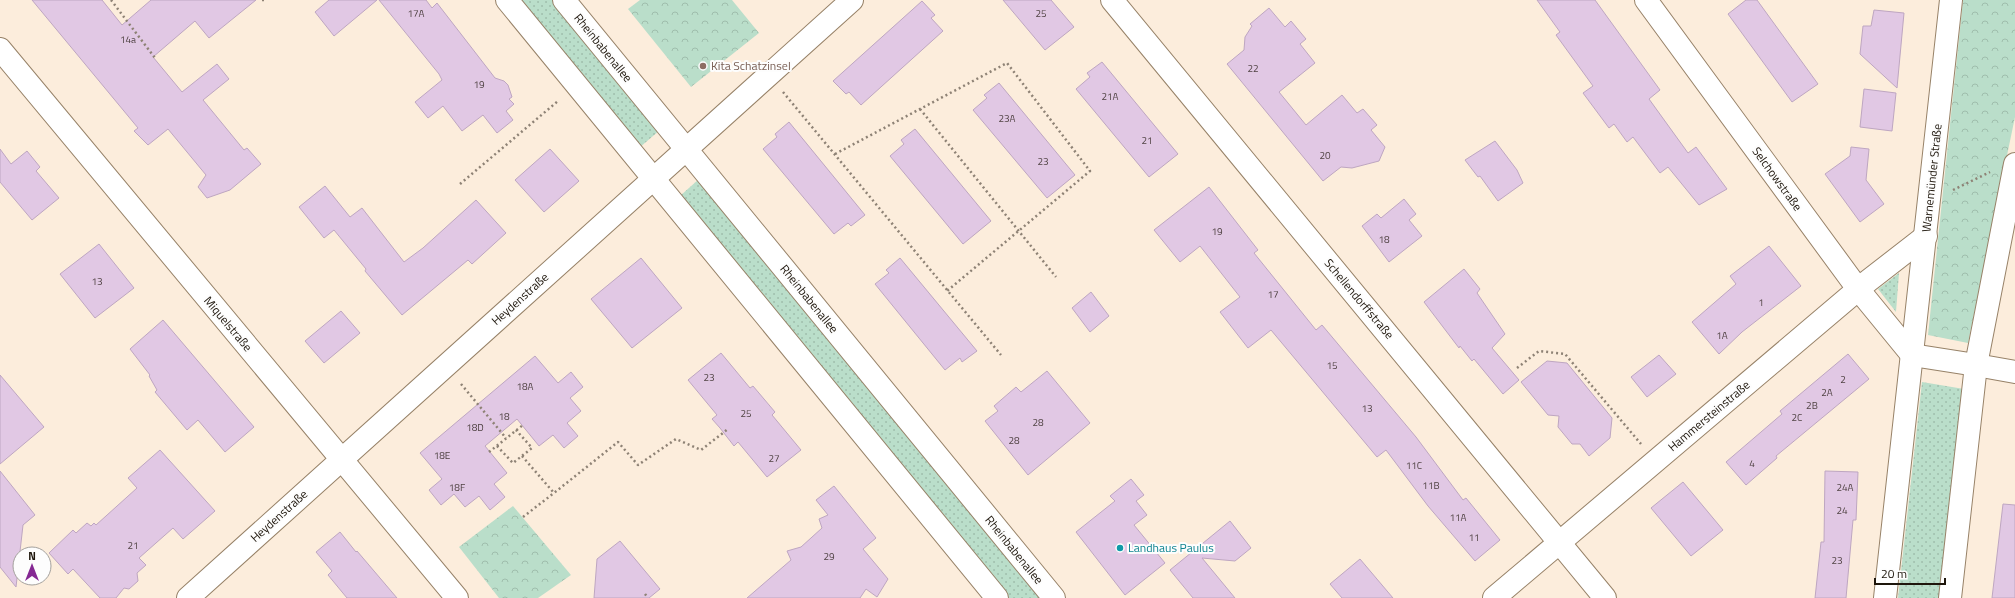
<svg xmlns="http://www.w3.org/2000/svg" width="2015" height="598" font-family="'Titillium Web',sans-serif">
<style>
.grass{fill:url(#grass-dots)}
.forest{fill:url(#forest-crowns)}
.building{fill:#e1c8e4;stroke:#bea6c1}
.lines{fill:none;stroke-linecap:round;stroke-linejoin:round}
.minor-casing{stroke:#978268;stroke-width:24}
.tertiary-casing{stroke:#978268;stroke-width:24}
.path{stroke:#8e8275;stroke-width:2.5;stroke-dasharray:2 3;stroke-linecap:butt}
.minor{stroke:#fff;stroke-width:22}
.tertiary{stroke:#fff;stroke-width:22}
.education-dot{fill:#8d6e63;stroke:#fdfdfd;stroke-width:1.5}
.culture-dot{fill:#0f9aa8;stroke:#fdfdfd;stroke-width:1.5}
.labels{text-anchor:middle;stroke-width:4;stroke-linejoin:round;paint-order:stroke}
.number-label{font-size:10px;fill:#4f4242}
.street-label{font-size:12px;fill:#1e160c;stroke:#fdfdfd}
.education-label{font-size:12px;fill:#785e54;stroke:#fdfdfd;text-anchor:start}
.culture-label{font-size:12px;fill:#0d838f;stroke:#fdfdfd;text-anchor:start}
</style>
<defs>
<pattern id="grass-dots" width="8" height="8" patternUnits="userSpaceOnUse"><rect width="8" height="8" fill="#badeca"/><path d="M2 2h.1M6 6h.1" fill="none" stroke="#9fbeac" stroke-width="1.8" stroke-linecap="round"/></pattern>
<pattern id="forest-crowns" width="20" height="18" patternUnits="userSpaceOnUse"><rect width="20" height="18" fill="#badeca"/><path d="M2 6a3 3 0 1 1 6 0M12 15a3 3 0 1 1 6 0" fill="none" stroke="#9fbeac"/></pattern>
</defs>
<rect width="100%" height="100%" fill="#fceddc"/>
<g class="grass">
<path d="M519,0H552L660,130L639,148Z"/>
<path d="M699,179L1043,598H1009L680,196Z"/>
<path d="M1899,273L1896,312L1878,289Z"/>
<path d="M1922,382L1964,389L1941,598H1898Z"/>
</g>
<g class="forest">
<path d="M640,0H732L759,33L691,87L628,9Z"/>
<path d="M1963,0H2015V117L1968,343L1928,335Z"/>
<path d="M513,506L571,575L538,598H499L459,547Z"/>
</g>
<g class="building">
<path d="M32,0H102L122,25L151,0H256L209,38L195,21L153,57L182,92L217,64L229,79L203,100L244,150L247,148L261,164L230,190L207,198L198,187L206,175L168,129L148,145L134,131L138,128Z"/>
<path d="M329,0H377L334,36L315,12Z"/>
<path d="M379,0H426L432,8L437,3L495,78L504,81L508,85L512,97L509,99L514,104L506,111L513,120L497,133L483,115L462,131L443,106L428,118L415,102L442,80L439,74Z"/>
<path d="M1003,0H1051L1074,27L1045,50Z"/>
<path d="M1537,0H1595L1660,90L1649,99L1688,153L1696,147L1727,189L1699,205L1668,167L1660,173L1633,137L1627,142L1614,124L1609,128L1583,93L1593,86L1556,35L1560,32Z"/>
<path d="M1746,0H1757L1818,84L1792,102L1728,14Z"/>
<path d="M922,1L935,15L931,18L943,31L861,105L849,92L846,94L833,81Z"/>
<path d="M1269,8L1285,27L1291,21L1306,39L1300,44L1315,63L1279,92L1306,125L1342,95L1357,113L1363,109L1377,125L1371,130L1385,147L1379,161L1352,168L1341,167L1323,181L1227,64L1244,50L1245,37L1252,26L1250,24Z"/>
<path d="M1874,10L1904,13L1897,88L1860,54L1863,26H1871Z"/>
<path d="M1102,62L1178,154L1149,177L1076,89L1090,77L1087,73Z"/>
<path d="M999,83L1075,175L1047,198L973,110L987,98L984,95Z"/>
<path d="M1864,89L1896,93L1892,131L1860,127Z"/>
<path d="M789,122L865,215L851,226L848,223L834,234L763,149L777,137L775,134Z"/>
<path d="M915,129L991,221L963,244L890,156L904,144L901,140Z"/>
<path d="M1495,141L1517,170L1523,183L1498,201L1480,176L1478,177L1465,160Z"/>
<path d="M1851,147L1869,149L1866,180L1884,204L1860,222L1825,174L1850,156Z"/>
<path d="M0,149L11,164L27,151L40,167L36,171L59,198L32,220L0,182Z"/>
<path d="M550,149L579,181L544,212L515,180Z"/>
<path d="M325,186L350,217L362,208L404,262L423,248L476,200L506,233L472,264L468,260L402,315L365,271L366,269L334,230L324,238L299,207Z"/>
<path d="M1209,187L1258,250L1254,253L1316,330L1322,325L1416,437L1463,500L1466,498L1500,540L1475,561L1428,506L1386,450L1377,457L1271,330L1248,348L1220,312L1240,297L1200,246L1180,262L1154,230Z"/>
<path d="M1404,199L1416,214L1409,220L1422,236L1389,262L1362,226L1377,214L1381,218Z"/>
<path d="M99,244L134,288L95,318L60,274Z"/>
<path d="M1769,246L1801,286L1742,332L1719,354L1692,322L1736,284L1730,276Z"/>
<path d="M641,258L682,308L632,348L591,299Z"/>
<path d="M900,258L977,351L962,362L960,358L945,370L875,284L889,273L886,270Z"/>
<path d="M1464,269L1480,289L1477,293L1505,334L1492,348L1519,380L1503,394L1474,359L1472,361L1460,346L1459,348L1424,302Z"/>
<path d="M1091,292L1109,316L1090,332L1072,308Z"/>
<path d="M341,311L360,333L324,363L305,341Z"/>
<path d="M163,320L254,427L225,452L198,420L187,430L155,392L157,390L149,376L150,375L130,349Z"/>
<path d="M721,353L750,388L753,386L775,412L772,415L801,450L767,477L738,442L734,446L720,428L712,419L717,415L688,380Z"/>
<path d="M1848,354L1869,379L1776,456L1777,458L1746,485L1726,462L1782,414L1780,411Z"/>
<path d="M1659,355L1676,374L1647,397L1631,377Z"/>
<path d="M535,356L558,383L571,372L583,387L570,398L581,411L567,423L578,436L564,448L553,435L539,446L517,419L485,446L507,473L494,484L505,497L490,510L479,496L465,507L454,494L441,505L429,490L442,479L420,453Z"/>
<path d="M1547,361L1567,363L1612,418L1610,438L1589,456L1580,444H1572L1558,427L1559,416L1548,415L1521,382Z"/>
<path d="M1047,371L1090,423L1028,475L985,421L998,411L994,406L1016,387L1021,392Z"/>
<path d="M0,375L44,427L0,464Z"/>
<path d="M160,450L215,511L183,539L173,528L139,558L146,565L137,573L138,581L129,589L124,588L116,598H100L73,569L68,574L49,553L73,530L76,533L87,523L91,526L94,523L96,525L137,488L128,478Z"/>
<path d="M0,471L35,515L23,525L16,587L0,567Z"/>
<path d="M1825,471L1858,472L1856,520H1853L1846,598H1815L1821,542H1824Z"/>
<path d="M1131,479L1144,495L1136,501L1147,515L1134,525L1165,563L1125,595L1076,532L1115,501L1110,496Z"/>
<path d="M1683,482L1723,530L1691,556L1651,508Z"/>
<path d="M834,486L876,538L863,549L888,579L877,597L866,589L860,598H747L791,560L787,551L801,547L822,528L819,519L828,515L816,500Z"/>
<path d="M2003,504L2015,505V598H1992Z"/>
<path d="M1230,521L1251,548L1235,561L1202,558L1235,598H1193L1170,570Z"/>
<path d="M340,532L356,552L357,551L397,598H347L328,575L332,571L316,552Z"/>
<path d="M620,541L660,589L649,598H594L597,559Z"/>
<path d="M1360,559L1393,598H1342L1330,584Z"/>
</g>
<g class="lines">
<defs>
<g id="minor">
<path d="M1112,0L1605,598"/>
<path d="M1646,0L1858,289L1912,355"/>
<path d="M0,49L457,598"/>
<path d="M1976,365L2015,372"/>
<path d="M188,598L852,0"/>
<path d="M1494,598L1868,281L1926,236"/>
</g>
<g id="tertiary">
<path d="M507,0L997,598"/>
<path d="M564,0L1054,598"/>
<path d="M1912,355L1976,365"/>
<path d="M1885,598L1951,0"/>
<path d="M1950,598L1976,365L2015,164"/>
</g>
</defs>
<use href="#minor" class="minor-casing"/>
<use href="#tertiary" class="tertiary-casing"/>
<g class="path">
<path d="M111,0L155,58"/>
<path d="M262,0H264"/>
<path d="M783,92L1001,355"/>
<path d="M920,109L1056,277"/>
<path d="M835,154L1007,63L1090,171L947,291"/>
<path d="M460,184L558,101"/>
<path d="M1953,190L1990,172"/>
<path d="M1517,368L1539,351L1565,354L1641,444"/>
<path d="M461,384L506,438"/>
<path d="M497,446L513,463L532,448L516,430"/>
<path d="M489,452L523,425"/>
<path d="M522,456L554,493L618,442L638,465L676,439L701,450L728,429"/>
<path d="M523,517L554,493"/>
<path d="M645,594L648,598"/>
</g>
<use href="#minor" class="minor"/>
<use href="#tertiary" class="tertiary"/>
</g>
<circle class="education-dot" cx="703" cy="66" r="4"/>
<circle class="culture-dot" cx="1120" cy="548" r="4"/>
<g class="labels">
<g class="number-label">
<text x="416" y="17">17A</text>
<text x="1041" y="17">25</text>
<text x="128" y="43">14a</text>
<text x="1253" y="72">22</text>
<text x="479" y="88">19</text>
<text x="1110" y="100">21A</text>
<text x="1007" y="122">23A</text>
<text x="1147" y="144">21</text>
<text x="1325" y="159">20</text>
<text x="1043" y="165">23</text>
<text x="1217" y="235">19</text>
<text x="1384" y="243">18</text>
<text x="97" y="285">13</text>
<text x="1273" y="298">17</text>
<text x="1761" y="306">1</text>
<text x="1722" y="339">1A</text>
<text x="1332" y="369">15</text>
<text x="709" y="381">23</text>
<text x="1843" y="383">2</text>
<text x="525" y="390">18A</text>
<text x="1827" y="396">2A</text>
<text x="1812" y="409">2B</text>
<text x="1367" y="412">13</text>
<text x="746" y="417">25</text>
<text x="504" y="420">18</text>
<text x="1797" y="421">2C</text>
<text x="1038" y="426">28</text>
<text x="475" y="431">18D</text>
<text x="1014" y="444">28</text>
<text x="442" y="459">18E</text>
<text x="774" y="462">27</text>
<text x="1752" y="467">4</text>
<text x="1414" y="469">11C</text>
<text x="1431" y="489">11B</text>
<text x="457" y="491">18F</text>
<text x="1845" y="491">24A</text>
<text x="1842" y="514">24</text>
<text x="1458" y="521">11A</text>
<text x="1474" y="541">11</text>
<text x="133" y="549">21</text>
<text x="829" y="560">29</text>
<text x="1837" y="564">23</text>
</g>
<g class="street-label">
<text transform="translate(603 48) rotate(51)" y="4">Rheinbabenallee</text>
<text transform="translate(1932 178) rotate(-84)" y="4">Warnemünder Straße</text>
<text transform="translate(1777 179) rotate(54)" y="4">Selchowstraße</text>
<text transform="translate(520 299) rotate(-42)" y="4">Heydenstraße</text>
<text transform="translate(809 299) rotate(51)" y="4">Rheinbabenallee</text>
<text transform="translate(1359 299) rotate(50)" y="4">Schellendorffstraße</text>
<text transform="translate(228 324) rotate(50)" y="4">Miquelstraße</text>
<text transform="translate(1709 416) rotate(-40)" y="4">Hammersteinstraße</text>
<text transform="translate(279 516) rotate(-42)" y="4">Heydenstraße</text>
<text transform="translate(1014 550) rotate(51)" y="4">Rheinbabenallee</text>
</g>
<g class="education-label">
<text x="711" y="70">Kita Schatzinsel</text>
</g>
<g class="culture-label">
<text x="1128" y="552">Landhaus Paulus</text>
</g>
</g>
<g transform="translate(32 566)"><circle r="19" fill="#fdfdfd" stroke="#a4a19d"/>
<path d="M0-3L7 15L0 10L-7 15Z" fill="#852893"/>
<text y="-6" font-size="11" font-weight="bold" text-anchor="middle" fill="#1e160c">N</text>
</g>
<path d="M1875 578v6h70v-6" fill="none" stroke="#1e160c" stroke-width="2"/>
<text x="1881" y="578" font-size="12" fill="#1e160c" stroke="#fdfdfd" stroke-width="3" paint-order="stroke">20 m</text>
</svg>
